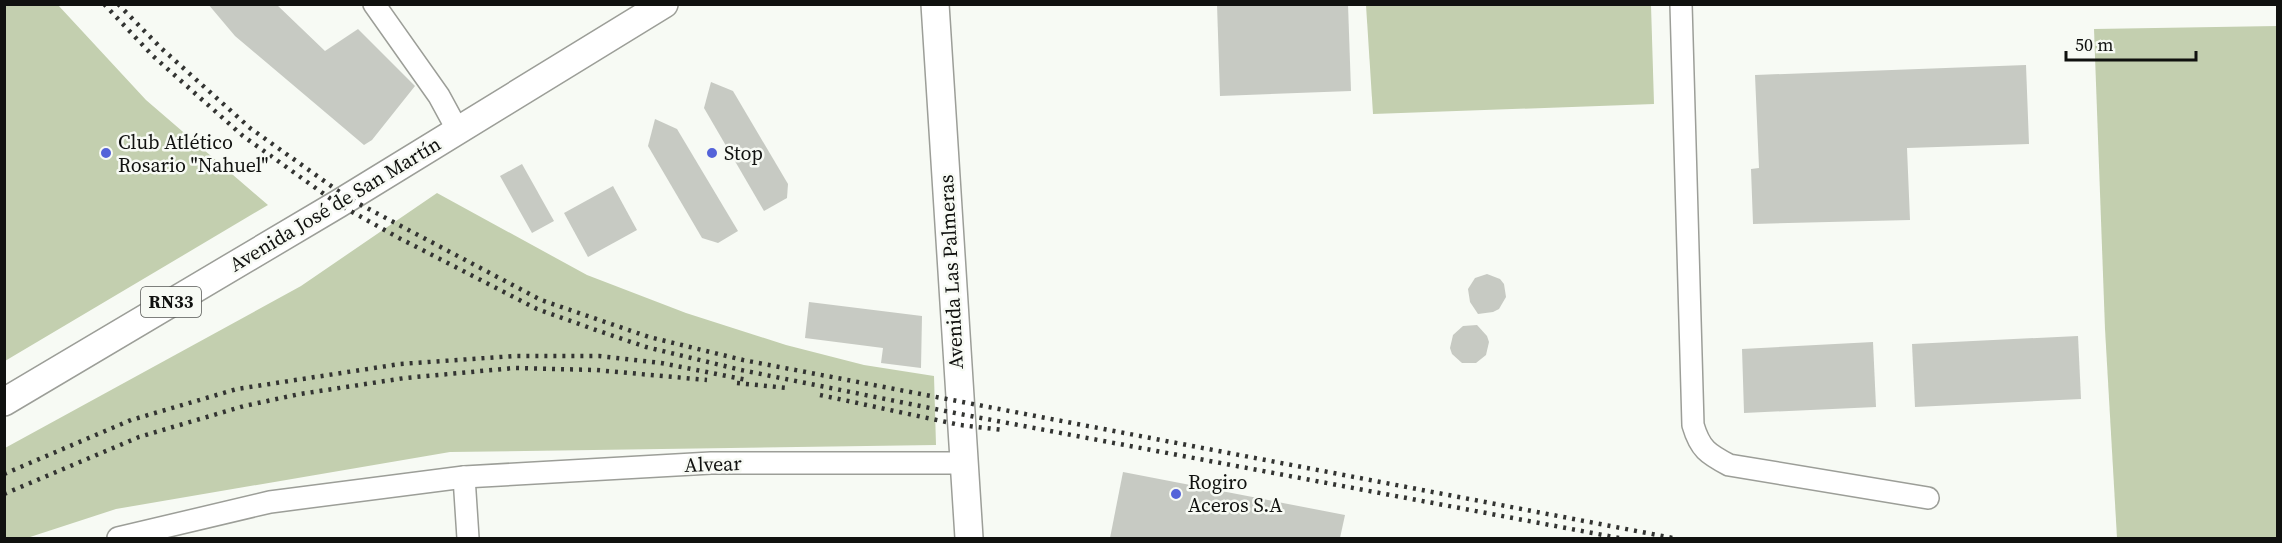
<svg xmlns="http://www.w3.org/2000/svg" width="2282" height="543" font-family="'Source Serif 4',serif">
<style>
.grass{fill:#c3cfaf}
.building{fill:#c7cac3}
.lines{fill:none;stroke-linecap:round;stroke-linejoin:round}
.minor-casing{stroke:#9c9e98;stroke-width:24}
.major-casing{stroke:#9c9e98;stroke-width:30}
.minor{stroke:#fff;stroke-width:21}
.major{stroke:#fff;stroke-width:27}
.rail{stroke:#333432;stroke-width:4.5;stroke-dasharray:3 6;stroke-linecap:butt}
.poi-dot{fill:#5463d9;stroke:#f7faf4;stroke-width:2}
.labels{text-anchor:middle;stroke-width:5;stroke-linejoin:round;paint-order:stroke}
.shield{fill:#f7faf4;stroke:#555754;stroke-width:1.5}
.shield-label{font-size:18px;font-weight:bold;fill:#10110f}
.poi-label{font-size:20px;fill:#10110f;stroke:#f7faf4;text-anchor:start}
.street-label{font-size:20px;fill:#10110f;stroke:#f7faf4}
</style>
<rect width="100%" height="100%" fill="#f7faf4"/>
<g class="grass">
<path d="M4,5H58L146,100L268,205L5,361Z"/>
<path d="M1366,5H1651L1654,104L1373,114Z"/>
<path d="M2277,26V538H2117L2105,329L2094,29Z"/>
<path d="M437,193L587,275L686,313L786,345L864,365L934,376L936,445L450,452L116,509L27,538H5V448L301,286Z"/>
</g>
<g class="building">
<path d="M208,4H276L325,51L358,29L415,86L372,140L364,145L235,36Z"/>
<path d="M1217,4H1348L1351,91L1220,96Z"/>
<path d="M2026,65L2029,144L1907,148L1910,220L1753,224L1751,169L1759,168L1755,75Z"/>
<path d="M711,82L733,91L788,184L787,198L764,211L704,108Z"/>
<path d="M655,119L677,129L738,231L718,243L702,238L648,146Z"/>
<path d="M522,164L554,221L532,233L500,176Z"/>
<path d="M613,186L637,230L588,257L564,213Z"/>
<path d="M1487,274L1500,279L1504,284L1506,297L1499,309L1493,312L1478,314L1470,302L1468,289L1475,278Z"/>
<path d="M809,302L922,316L921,368L881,363L883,348L805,338Z"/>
<path d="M1477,325L1487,336L1489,342L1486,355L1476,363H1462L1452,354L1450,348L1453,335L1463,326Z"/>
<path d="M2078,336L2081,399L1915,407L1912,344Z"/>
<path d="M1873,342L1876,407L1744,413L1742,349Z"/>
<path d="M1123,472L1345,515L1340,538H1110Z"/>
</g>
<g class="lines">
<defs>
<g id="minor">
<path d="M374,4L439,96L458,131"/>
<path d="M1681,4L1693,425C1700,449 1708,454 1729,465L1928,498"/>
<path d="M464,477L468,538"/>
<path d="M118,538L270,502L464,477L711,463H963"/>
</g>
<g id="major">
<path d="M935,4L969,538"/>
<path d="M4,402L338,204L664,4"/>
</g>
</defs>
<use href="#minor" class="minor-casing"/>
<use href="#major" class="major-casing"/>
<use href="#minor" class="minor"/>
<use href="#major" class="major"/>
<g class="rail">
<path d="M104,4L153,56L243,136L338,204L399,238L537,309L593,329L646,347L741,370L960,414L1619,538"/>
<path d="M118,4L161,48L250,128L348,198L541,300L649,337L743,360L1673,538"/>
<path d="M737,383L787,388"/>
<path d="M820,395L960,425L1003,430"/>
<path d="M4,474L131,420L237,389L400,364L515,356H599L661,363L747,380"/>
<path d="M4,494L139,437L244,406L300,394L405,378L514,368L596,370L707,380"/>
</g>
</g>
<g class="poi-dot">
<circle cx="106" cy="153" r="6"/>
<circle cx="712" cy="153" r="6"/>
<circle cx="1176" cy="494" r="6"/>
</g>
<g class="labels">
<rect class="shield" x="141" y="287" width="60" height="30" rx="4.5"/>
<g class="shield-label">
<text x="171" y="308">RN33</text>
</g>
<g class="poi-label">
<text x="118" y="149">Club Atlético<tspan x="118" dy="23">Rosario "Nahuel"</tspan></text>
<text x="724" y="160">Stop</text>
<text x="1188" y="489">Rogiro<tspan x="1188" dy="23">Aceros S.A</tspan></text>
</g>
<g class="street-label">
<text transform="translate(335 204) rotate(-31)" y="7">Avenida José de San Martín</text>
<text transform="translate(951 272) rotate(-93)" y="7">Avenida Las Palmeras</text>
<text transform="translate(713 464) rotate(-2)" y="7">Alvear</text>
</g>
</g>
<rect width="2282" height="543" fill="none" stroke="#10110f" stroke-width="12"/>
<path d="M2066 51v9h130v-9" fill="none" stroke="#10110f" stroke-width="3"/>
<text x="2075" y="51" font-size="18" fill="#10110f" stroke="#f7faf4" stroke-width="4.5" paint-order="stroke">50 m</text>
</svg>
